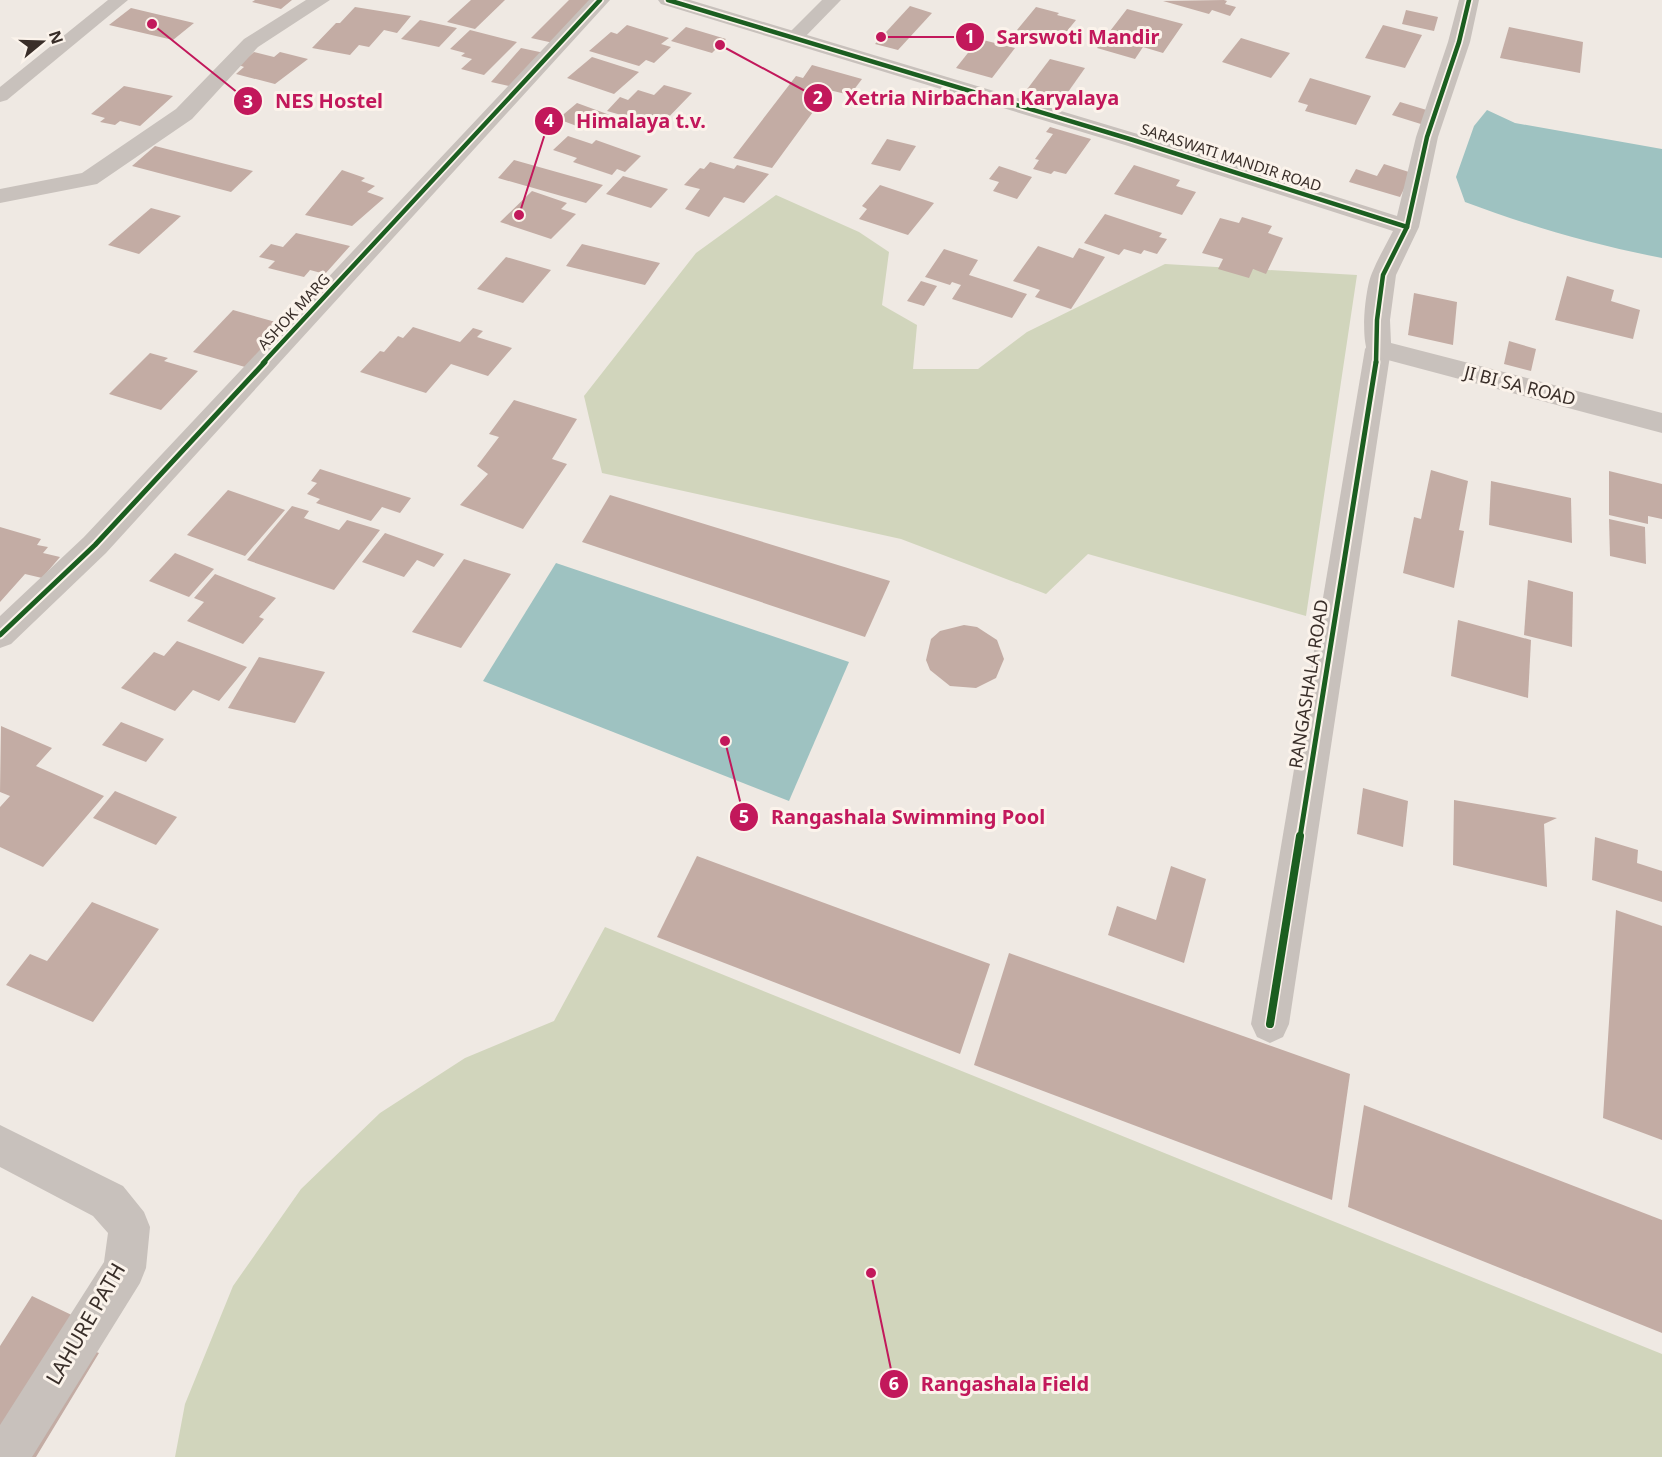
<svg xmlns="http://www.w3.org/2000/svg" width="1662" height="1457" font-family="'Noto Sans',sans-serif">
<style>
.green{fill:#d1d5bc}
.water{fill:#9ec2c1}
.building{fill:#c3aca4}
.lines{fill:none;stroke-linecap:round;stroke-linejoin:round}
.service{fill:#c8c1bc;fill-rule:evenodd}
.minor{fill:#c8c1bc;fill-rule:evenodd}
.tertiary{fill:#c8c1bc;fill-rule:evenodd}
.cycleway-far2-casing{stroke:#fbf3eb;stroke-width:8}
.cycleway-far1-casing{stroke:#fbf3eb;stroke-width:9}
.cycleway-casing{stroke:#fbf3eb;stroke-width:11}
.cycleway-far2{stroke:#1b5e20;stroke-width:4.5}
.cycleway-far1{stroke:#1b5e20;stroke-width:5}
.cycleway{stroke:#1b5e20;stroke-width:8}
.labels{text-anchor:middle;stroke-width:6;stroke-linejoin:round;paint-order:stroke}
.far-street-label{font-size:15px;fill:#392e29;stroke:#fbf3eb}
.street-label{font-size:18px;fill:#392e29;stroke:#fbf3eb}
.near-street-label{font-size:21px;fill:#392e29;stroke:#fbf3eb}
.leader{fill:none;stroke:#c2185b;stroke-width:2}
.callout-dot{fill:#c2185b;stroke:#fbf3eb;stroke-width:2}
.mark-label{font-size:18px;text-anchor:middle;font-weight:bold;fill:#fff}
.callout-label{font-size:20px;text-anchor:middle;font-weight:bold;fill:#c2185b;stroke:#fbf3eb;stroke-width:6;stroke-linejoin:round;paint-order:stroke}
</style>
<rect width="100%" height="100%" fill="#efe9e3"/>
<g class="green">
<path d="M776,195L859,232L889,252L882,305L917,325L913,369H978L1027,332L1165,264L1357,275L1306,616L1088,554L1046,594L901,539L602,473L584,396L696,253Z"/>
<path d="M605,927L1662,1354V1457H175L185,1404L233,1286L301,1189L380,1113L465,1058L554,1021Z"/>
</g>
<g class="water">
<path d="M1487,110L1515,123L1662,149V258C1594,245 1529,226 1465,202L1456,177L1474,126Z"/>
<path d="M556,563L849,662L789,801L483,681Z"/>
</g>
<g class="building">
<path d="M255,0H292L281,9L252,2Z"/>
<path d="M471,0H505L475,29L447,22Z"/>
<path d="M569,0H598L558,44L531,38Z"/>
<path d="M1224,0L1227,1L1225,4L1236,7L1230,16L1212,10L1209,14L1163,1Z"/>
<path d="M910,6L932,13L898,50L875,44Z"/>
<path d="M355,7L411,16L397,33L384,30L369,47L359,45L350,55L312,48L336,23H340Z"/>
<path d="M1036,7L1059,13L1057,15L1076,20L1059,41L1017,30Z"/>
<path d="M131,8L194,23L173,40L109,25Z"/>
<path d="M1127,9L1183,24L1163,53L1143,47L1135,59L1097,48Z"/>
<path d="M1406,10L1438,17L1434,31L1402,24Z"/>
<path d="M420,20L457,28L439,47L401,39Z"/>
<path d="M627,25L669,38L661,44L671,47L654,63L646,60L639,66L589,51L611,32L617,34Z"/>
<path d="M1383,25L1422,35L1405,68L1365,58Z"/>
<path d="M686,27L726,39L712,53L671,41Z"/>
<path d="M1509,27L1583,42L1580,73L1500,58Z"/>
<path d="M470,30L517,42L484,75L461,69L472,59L461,56L465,53L450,49Z"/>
<path d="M1241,38L1290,53L1271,78L1222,62Z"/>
<path d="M979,39L1015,48L992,78L956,68Z"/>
<path d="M521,48L549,54L518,88L491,82Z"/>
<path d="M254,52L274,57L280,52L308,59L275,84L236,74L244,67L239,65Z"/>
<path d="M592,57L639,72L614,94L567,78Z"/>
<path d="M1050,59L1085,68L1061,102L1025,92Z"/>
<path d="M812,65L862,79L850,95L829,90L772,168L733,158L796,76L803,78Z"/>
<path d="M1310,78L1371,96L1356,125L1305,111L1308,105L1298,102Z"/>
<path d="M664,85L692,93L660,126L607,111L620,97L628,100L638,90L654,95Z"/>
<path d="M124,86L173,96L140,126L120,121L115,125L100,122L105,118L91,114Z"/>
<path d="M1400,102L1430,111L1424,125L1392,115Z"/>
<path d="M577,103L618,118L607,128L597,124L590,131L558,119Z"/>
<path d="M1050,127L1091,139L1066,174L1054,171L1051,174L1033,169L1039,160L1035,159L1053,134L1046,132Z"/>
<path d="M568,136L592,144L596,140L641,156L625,172L617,169L612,175L573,162L577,158L553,150Z"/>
<path d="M887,139L916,146L900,171L871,164Z"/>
<path d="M155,146L253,171L231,192L132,166Z"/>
<path d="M514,160L603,185L586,203L498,178Z"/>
<path d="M710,162L734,169L737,165L769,174L744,203L724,197L709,217L685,209L700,189L684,185L700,168L704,169Z"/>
<path d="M1384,164L1412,173L1400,197L1349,182L1356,169L1377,176Z"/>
<path d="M1134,165L1180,180L1176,186L1196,192L1182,215L1114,194Z"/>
<path d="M999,166L1032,177L1017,199L993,191L999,182L989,179Z"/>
<path d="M342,170L365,178L361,181L375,186L367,192L384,198L352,226L305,215Z"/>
<path d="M623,176L668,189L651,208L606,194Z"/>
<path d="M880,185L934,203L908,235L859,219L867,209L862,206Z"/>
<path d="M532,191L567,203L561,209L576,214L551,239L500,222Z"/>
<path d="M151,208L181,216L139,254L108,245Z"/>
<path d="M1105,214L1162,233L1159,237L1167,239L1157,254L1144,250L1141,254L1124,249L1119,255L1084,243Z"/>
<path d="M1242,217L1272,226L1268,233L1283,238L1266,274L1253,269L1249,278L1218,269L1223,259L1202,253L1220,218L1239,223Z"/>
<path d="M296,233L350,246L325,274L310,270L304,277L268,268L275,261L259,257L271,244L283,247Z"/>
<path d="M582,244L660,263L645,285L566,266Z"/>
<path d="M1038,246L1073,258L1079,248L1105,257L1071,309L1035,297L1040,290L1013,281Z"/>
<path d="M944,249L978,260L969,275L1027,294L1012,318L952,299L961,285L952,282L950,285L925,277Z"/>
<path d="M506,257L551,270L523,303L477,289Z"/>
<path d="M1567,276L1614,290L1611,301L1640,310L1633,339L1555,320Z"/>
<path d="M921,281L937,286L924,306L907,301Z"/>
<path d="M1414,293L1457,302L1453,345L1408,335Z"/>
<path d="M233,310L290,326L252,369L193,352Z"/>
<path d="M413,327L460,342L473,328L483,331L477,337L512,348L488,376L451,364L426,393L360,372L380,351L384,352L398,336L403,338Z"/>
<path d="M1509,341L1536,349L1531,371L1504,364Z"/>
<path d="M150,353L168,358L164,361L198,371L161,410L109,394Z"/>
<path d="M514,400L577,419L552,459L567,464L523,529L460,505L488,474L477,466L499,437L489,434Z"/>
<path d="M320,469L411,498L400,513L382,507L371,521L316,503L320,499L307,494L317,483L311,481Z"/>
<path d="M1431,470L1468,481L1459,530L1464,531L1454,588L1403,573L1414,517L1421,519Z"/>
<path d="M1609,471L1662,484V519L1648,516V524L1609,515Z"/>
<path d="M1491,481L1571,498L1572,543L1489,525Z"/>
<path d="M228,490L285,510L245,556L187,535Z"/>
<path d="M610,495L890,581L865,637L582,542Z"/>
<path d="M292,506L309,511L304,518L339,530L347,520L380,530L334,590L247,560Z"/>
<path d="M1609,519L1645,527L1646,564L1610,556Z"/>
<path d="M0,527L41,539L37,545L48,547L43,553L60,557L42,578L25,574L0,602Z"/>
<path d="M385,533L444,554L434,567L417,560L404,577L362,562Z"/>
<path d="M175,553L214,569L189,597L149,581Z"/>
<path d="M464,559L511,574L461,648L412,632Z"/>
<path d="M215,574L276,598L259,617L264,619L243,644L187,621L204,602L194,598Z"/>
<path d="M1528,580L1573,592L1572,647L1524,635Z"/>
<path d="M1458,620L1531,640L1528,698L1451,676Z"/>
<path d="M964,625L977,627L997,640L1004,659L996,678L976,688L950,686L930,670L926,660L931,639L940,631Z"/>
<path d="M177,641L247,667L219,701L193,690L175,711L121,688L154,652L164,656Z"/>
<path d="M259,657L325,672L295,723L228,708Z"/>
<path d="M121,722L164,739L146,762L102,745Z"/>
<path d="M1,726L52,748L36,766L104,796L43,867L0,847V807L10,796L0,792Z"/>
<path d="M1363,788L1408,801L1403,847L1357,834Z"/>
<path d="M115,791L177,817L156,845L93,818Z"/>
<path d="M1454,800L1557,818L1544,824L1547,887L1453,865Z"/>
<path d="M1595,837L1638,850L1637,863L1662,871V902L1592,880Z"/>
<path d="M697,856L990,964L960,1054L657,937Z"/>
<path d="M1171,866L1206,879L1184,963L1108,935L1117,906L1156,920Z"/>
<path d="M92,902L159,929L93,1022L6,985L30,954L47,961Z"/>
<path d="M1616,910L1662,926V1140L1603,1118Z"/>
<path d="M1009,953L1350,1074L1332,1200L974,1065Z"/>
<path d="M1364,1105L1662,1220V1333L1348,1207Z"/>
<path d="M32,1296L103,1330L91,1350L99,1353L36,1457H0V1346Z"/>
</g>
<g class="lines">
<g class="service">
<path d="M108,0H128L7,100L0,102V87Z"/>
<path d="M822,0H841L800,42H788L785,38L788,34Z"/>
</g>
<g class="minor">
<path d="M306,0H330L258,47L192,119L97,184L0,203V189L82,173L176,109L244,39Z"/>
<path d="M1378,340L1387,343L1391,349L1289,1024L1283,1037L1270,1043L1257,1037L1251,1024L1365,349L1369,343Z"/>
<path d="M0,1125L123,1186L144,1212L150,1227L146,1268L140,1283L32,1457H0V1425L104,1262L108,1233L93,1216L0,1167Z"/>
</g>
<g class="tertiary">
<path d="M589,0H610L106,553L11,644L0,648V616L84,537Z"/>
<path d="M658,0H690L1141,135L1397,216L1416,137L1448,42L1459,0H1479L1470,42L1438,137L1419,227L1396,275L1390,320L1391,343L1662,413V433L1369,355C1360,340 1365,289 1372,273C1378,258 1386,245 1393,231L1125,145L661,4Z"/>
</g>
<defs>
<g id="cycleway-far2">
<path d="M668,0L1133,140L1407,227"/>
<path d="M263,363L600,0"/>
<path d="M1376,363L1377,320L1383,275L1407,227L1427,137L1459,42L1469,0"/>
</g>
<g id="cycleway-far1">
<path d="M0,635L95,545L265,362"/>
<path d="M1300,837L1376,362"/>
</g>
<path id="cycleway" d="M1270,1024L1300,836"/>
</defs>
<use href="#cycleway-far2" class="cycleway-far2-casing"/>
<use href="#cycleway-far1" class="cycleway-far1-casing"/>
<use href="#cycleway" class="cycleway-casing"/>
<use href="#cycleway-far2" class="cycleway-far2"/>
<use href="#cycleway-far1" class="cycleway-far1"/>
<use href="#cycleway" class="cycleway"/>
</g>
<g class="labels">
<g class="far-street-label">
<text transform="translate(1231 158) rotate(18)" y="5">SARASWATI MANDIR ROAD</text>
<text transform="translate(294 312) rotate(-47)" y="5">ASHOK MARG</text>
</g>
<g class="street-label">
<text transform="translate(1520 386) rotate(14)" y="6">JI BI SA ROAD</text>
<text transform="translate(1309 684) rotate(-81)" y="6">RANGASHALA ROAD</text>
</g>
<g class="near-street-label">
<text transform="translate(86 1324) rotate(-60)" y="7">LAHURE PATH</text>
</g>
</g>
<path class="leader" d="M881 37L970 37M720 45L818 98M152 24L248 101M519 215L549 121M725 741L744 817M871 1273L894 1384"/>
<g class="callout-dot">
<circle cx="881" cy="37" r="6"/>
<circle cx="720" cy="45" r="6"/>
<circle cx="152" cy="24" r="6"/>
<circle cx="519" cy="215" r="6"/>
<circle cx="725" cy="741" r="6"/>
<circle cx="871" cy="1273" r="6"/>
<circle cx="970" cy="37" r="15"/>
<circle cx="818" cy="98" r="15"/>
<circle cx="248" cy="101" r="15"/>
<circle cx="549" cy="121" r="15"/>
<circle cx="744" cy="817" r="15"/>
<circle cx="894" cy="1384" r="15"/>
</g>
<g class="mark-label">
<text x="970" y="43">1</text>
<text x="818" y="104">2</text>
<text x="248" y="108">3</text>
<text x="549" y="127">4</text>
<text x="744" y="823">5</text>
<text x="894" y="1390">6</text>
</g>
<g class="callout-label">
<text x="1078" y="44">Sarswoti Mandir</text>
<text x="982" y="105">Xetria Nirbachan Karyalaya</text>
<text x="329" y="108">NES Hostel</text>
<text x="641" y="128">Himalaya t.v.</text>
<text x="908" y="824">Rangashala Swimming Pool</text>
<text x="1005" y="1391">Rangashala Field</text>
</g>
<g transform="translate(42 42) rotate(71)" stroke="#fbf3eb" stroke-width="4.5" paint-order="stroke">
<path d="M0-4.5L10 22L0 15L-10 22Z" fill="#392e29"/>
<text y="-9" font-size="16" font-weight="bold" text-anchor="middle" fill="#392e29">N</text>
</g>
</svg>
